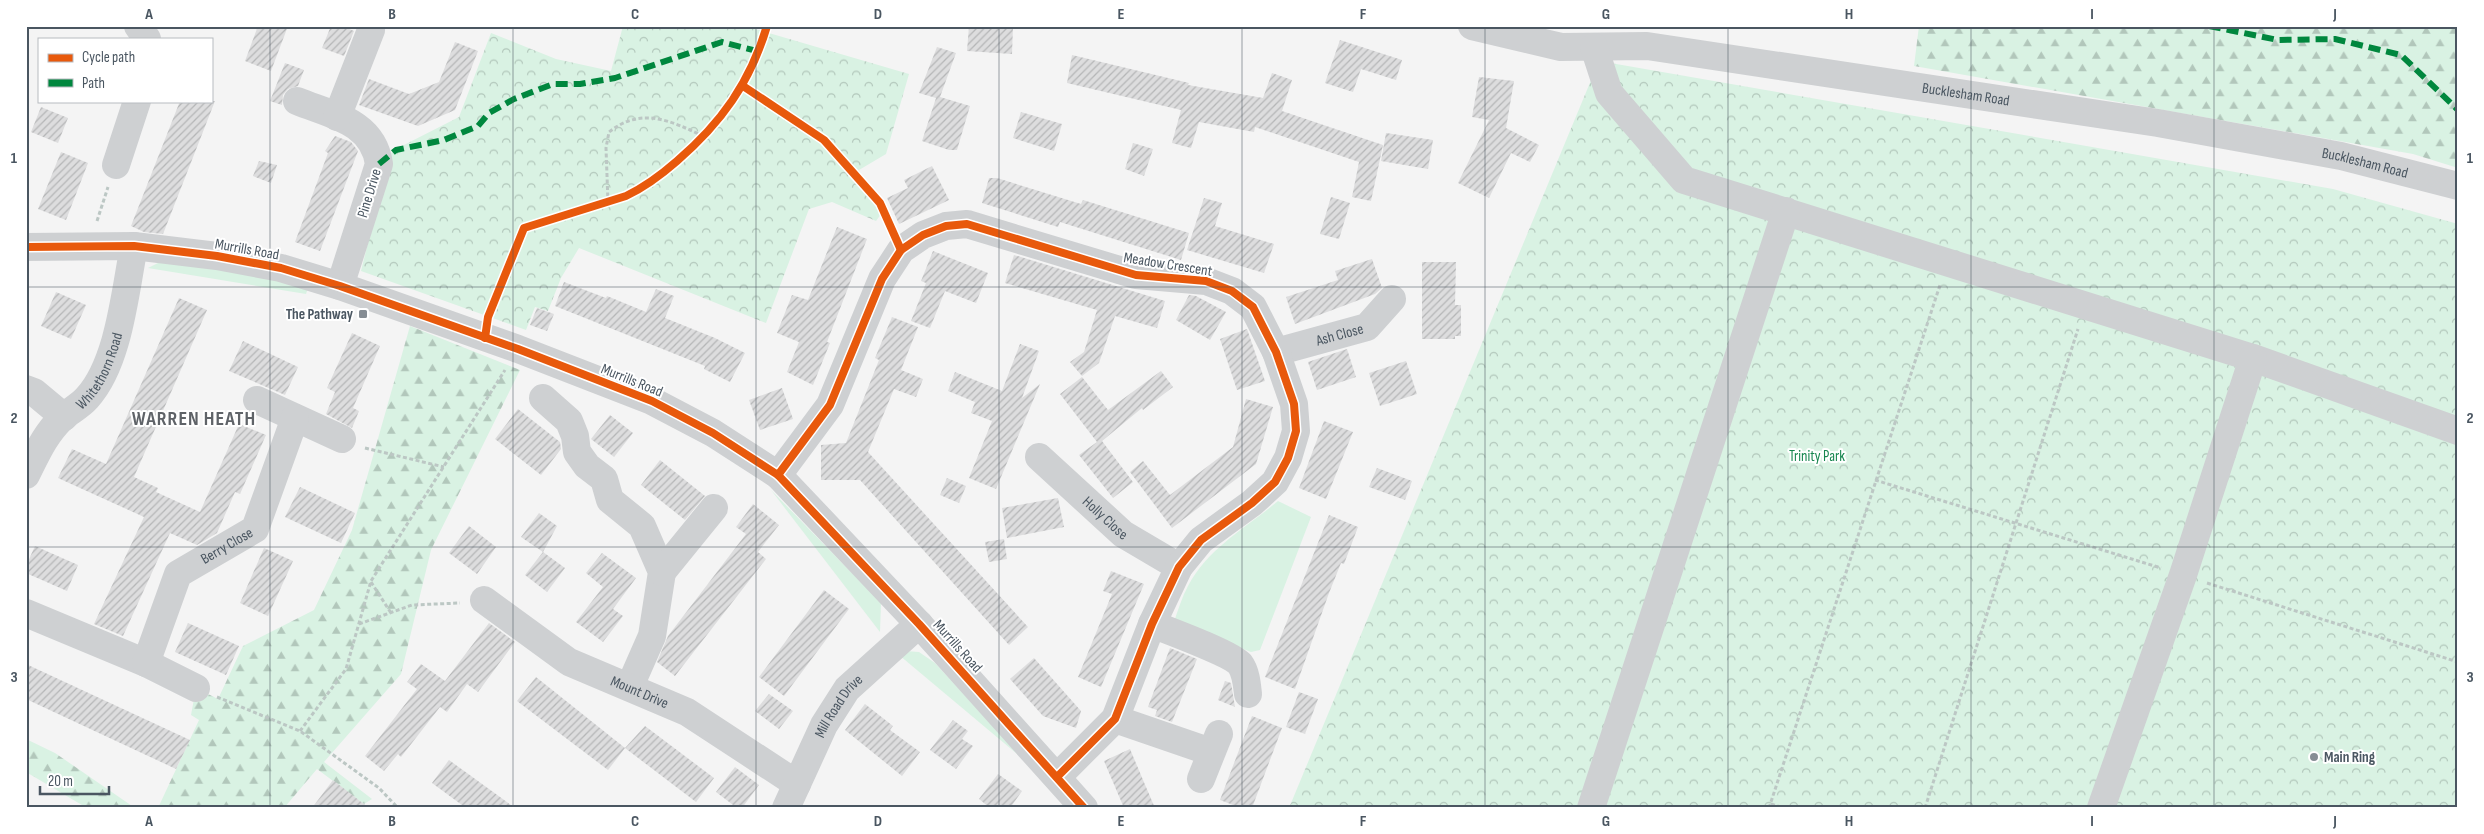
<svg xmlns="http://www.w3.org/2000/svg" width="2484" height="834" font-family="'Sofia Sans Condensed',sans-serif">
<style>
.grass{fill:#d9f2e3}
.forest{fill:url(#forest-firs)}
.park{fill:url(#park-crowns)}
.building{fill:url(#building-hatch)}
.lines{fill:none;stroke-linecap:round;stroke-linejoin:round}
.path{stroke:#bcc7c4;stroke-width:3;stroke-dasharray:4 2.5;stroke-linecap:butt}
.minor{stroke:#ced0d2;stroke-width:28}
.quiet{stroke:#00873e;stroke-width:6;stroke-dasharray:12 6;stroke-linecap:butt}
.cycleway-casing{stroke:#fff;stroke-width:11}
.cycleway{stroke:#e8590c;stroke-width:8}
.grid{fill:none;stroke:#4a5661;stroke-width:1;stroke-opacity:0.55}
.poi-dot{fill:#868d94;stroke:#fff;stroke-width:2}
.labels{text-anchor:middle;stroke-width:4;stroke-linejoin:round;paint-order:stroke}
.street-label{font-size:15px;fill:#4a5661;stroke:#fff}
.poi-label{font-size:15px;font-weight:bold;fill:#4a5661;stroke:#fff;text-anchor:end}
.park-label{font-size:15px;fill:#17864f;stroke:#fff}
.district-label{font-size:20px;font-weight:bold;letter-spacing:1px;fill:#5f6368;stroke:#fff}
.neatline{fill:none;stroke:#4a5661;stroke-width:2}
.grid-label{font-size:16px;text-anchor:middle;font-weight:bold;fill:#4a5661}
</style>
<defs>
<pattern id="forest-firs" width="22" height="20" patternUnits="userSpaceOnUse" patternTransform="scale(1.25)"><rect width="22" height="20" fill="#d9f2e3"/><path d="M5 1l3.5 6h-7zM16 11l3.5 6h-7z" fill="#b2c7bb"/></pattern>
<pattern id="park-crowns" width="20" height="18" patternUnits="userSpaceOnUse" patternTransform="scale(1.25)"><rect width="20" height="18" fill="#d9f2e3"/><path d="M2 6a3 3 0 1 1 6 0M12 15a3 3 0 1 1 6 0" fill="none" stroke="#b2c7bb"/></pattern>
<pattern id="building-hatch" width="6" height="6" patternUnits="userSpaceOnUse" patternTransform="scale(1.25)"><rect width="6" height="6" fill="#ddddde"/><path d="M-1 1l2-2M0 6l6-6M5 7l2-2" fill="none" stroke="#b5b6b7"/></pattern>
</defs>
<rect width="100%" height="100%" fill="#f4f4f4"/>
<g class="grass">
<path d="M160,262L239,271L308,288L306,294L148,268Z"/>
<path d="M771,490L881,603L880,632Z"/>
<path d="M1278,501L1311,517L1260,650L1251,652L1174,622C1178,610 1182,597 1188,586C1208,548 1246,528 1278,501Z"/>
<path d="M905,651L919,652L935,663L1022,758L899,655Z"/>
</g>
<g class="forest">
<path d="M1919,26H2458V168L2413,154L1914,66Z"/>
<path d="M410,326L520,370L431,550L401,674L324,762L372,799L364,804L317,769L284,808H158L199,720L191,715L196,688L218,699L243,646L314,610L352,530Z"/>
<path d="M26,739L55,753L135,808H87L26,772Z"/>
</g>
<g class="park">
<path d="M623,26H745L909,74L886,154L859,170L881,214L876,221L832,202L809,209L766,323L579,248L561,278L548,311L535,307L526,330L361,271L390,154L402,146L459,117L491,33L556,59L611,71Z"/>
<path d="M1599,61L2333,189L2458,224V808H1289Z"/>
</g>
<g class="building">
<path d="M258,26H288L271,71L245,61Z"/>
<path d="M331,26H342L354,31L344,56L322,48Z"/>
<path d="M969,26H1013L1012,54L967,51Z"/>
<path d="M1340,40L1402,60L1396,80L1361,69L1353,92L1325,83Z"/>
<path d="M455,42L478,51L455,110L418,126L359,105L369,79L409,94L439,82Z"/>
<path d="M937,47L956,53L940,97L970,106L957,150H949L922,141L936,98L919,93Z"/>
<path d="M1072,55L1189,83L1188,85L1263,98L1272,73L1292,80L1282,111L1383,145L1371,201L1352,197L1359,162L1255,127L1254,132L1199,122L1191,148L1172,143L1181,110L1067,83Z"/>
<path d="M285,63L304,70L298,86L288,89L283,95L282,105L270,101Z"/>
<path d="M1479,77L1514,81L1506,128L1539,145L1530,162L1511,153L1489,198L1458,183L1489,120L1472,117Z"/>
<path d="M180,101H215L163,234L144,232L131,226Z"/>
<path d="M41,107L68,118L58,143L31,132Z"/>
<path d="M1021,112L1062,124L1054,151L1013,138Z"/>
<path d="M1386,133L1433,140L1428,169L1381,161Z"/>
<path d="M335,136L351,142L358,151L320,251L295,242L328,153L325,151Z"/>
<path d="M1133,143L1153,149L1144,176L1125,169Z"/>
<path d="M61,152L88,163L66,220L38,209Z"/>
<path d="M259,161L277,165L271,183L253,176Z"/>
<path d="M932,166L949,200L899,224L887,198L908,188L904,180Z"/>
<path d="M989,178H997L1081,204L1083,200L1189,233L1181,260L1060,222L1058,227L982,203Z"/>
<path d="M1331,197L1350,203L1339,239L1320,234Z"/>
<path d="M1204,198L1222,203L1215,226L1274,244L1264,273L1187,250Z"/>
<path d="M837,227L867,239L827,342L830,343L813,385L787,372L799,342L777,333L792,295L808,300Z"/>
<path d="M933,251L988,273L976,303L945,291L930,328L911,321L926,283L921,281Z"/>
<path d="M1014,255L1165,301L1157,328L1115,316L1099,363L1082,376L1070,362L1084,352L1097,310L1005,283Z"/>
<path d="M1372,259L1382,288L1375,294L1295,324L1286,297L1338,280L1335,271Z"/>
<path d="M1422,262H1456L1455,305H1461V336H1455V339H1422Z"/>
<path d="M564,282L606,298L607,296L646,312L656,289L674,296L665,318L715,338L745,353L730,382L704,369L705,366L555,306Z"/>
<path d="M56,292L86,305L71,339L41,326Z"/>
<path d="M1189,295L1196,296L1226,312L1210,340L1176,320Z"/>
<path d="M179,298L207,310L134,477L158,488L156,492L200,512L239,424L266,435L240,494L235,492L217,533L197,545L170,533L123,636L94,624L144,517L58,478L72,449L106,464Z"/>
<path d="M537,308L554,314L547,331L530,325Z"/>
<path d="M892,317L918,327L901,370L923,379L916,397L894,389L868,452L1028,627L1009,645L860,480H821V445L846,443L879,360L875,358Z"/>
<path d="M1247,329L1265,381L1237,390L1220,339Z"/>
<path d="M352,333L380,346L353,408L359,411L352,428L326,414L335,392L327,388Z"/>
<path d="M243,341L298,367L285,395L229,371Z"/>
<path d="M1020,344L1039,351L1022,398L1040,384L996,489L969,478L992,421L971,413L975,402L948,391L955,372L1002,391Z"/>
<path d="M1347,349L1356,377L1317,390L1308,362Z"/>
<path d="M1406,361L1417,394L1380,406L1369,373Z"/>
<path d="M1161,371L1173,387L1143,410L1142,408L1102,441L1133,482L1113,498L1079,455L1097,442L1060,394L1082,377L1108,410Z"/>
<path d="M782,388L793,419L760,430L749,400Z"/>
<path d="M1246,399L1273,407L1256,464L1172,528L1130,472L1143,461L1170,495L1233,447Z"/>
<path d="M518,409L560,442L561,449L541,475L495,439Z"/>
<path d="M610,415L633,433L614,457L591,439Z"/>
<path d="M1324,421L1353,432L1326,499L1299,488Z"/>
<path d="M660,460L705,496L685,520L641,485Z"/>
<path d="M1377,468L1412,481L1405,500L1369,487Z"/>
<path d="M947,478L966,486L959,503L940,495Z"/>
<path d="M300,487L355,513L341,543L285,517Z"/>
<path d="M1058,498L1064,527L1007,538L1002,508Z"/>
<path d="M753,504L779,525L758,552L766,559L675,676L657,662L668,636L746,534L736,527Z"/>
<path d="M539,513L557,526L543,552L521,537Z"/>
<path d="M1329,515L1358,527L1344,564L1341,563L1329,593L1295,689L1265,677Z"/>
<path d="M469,526L496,547L477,574L449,553Z"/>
<path d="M1004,539L1007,559L989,562L985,542Z"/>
<path d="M35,546L78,565L67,591L26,573V566Z"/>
<path d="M264,548L293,561L268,616L240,603Z"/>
<path d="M543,552L565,568L547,592L525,575Z"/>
<path d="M602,553L636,578L613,609L623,616L603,642L576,622L603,587L586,573Z"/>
<path d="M1111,571L1144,584L1101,687L1078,677L1112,594L1103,591Z"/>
<path d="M824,590L849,609L784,696L759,677Z"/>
<path d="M188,623L239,646L226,675L175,652Z"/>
<path d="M489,623L515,642L478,692L467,684L447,712L440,707L401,757L398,754L384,771L365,756L417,689L407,682L421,664L445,681Z"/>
<path d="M1170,648L1197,659L1172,722L1155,716L1157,710L1148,707Z"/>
<path d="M1034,658L1081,711L1076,728L1043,716L1010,679Z"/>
<path d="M26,664L190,740L176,769L26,699Z"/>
<path d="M536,677L625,748L608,770L517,701Z"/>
<path d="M1225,681L1231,683L1235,707L1218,700Z"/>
<path d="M1299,692L1318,699L1305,734L1286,727Z"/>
<path d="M769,694L793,711L779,729L755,711Z"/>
<path d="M865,704L893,726L890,730L920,752L902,776L845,730Z"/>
<path d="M1252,716L1282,728L1252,808H1241L1220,800Z"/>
<path d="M953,720L968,731L962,739L973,746L956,769L930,750Z"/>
<path d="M645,726L714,778L696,802L625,748Z"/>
<path d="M1130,749L1146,787L1155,808H1124L1104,761Z"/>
<path d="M449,760L515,808H466L432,783Z"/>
<path d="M735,767L759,785L742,808H737L716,792Z"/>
<path d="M998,774L1022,791L1010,808H990L979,799Z"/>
<path d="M333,780L369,808H312Z"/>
</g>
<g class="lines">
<g class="path">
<path d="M608,203L606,148L609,132C642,106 671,121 705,137"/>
<path d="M97,221L108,187"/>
<path d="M365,448L444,467"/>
<path d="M1875,480L2161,568"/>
<path d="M371,582L391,613"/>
<path d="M2207,583L2458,662"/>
<path d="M359,624L412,605L460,603"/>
<path d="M217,697L300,731L379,788L398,808"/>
<path d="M300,731L346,669L371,581L505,370"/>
<path d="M1771,804L1784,808"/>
<path d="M1769,808L1940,285"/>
<path d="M1925,808L2078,329"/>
</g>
<g class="minor">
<path d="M138,26L147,39"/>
<path id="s1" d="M1472,26L1561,47L1647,46L2158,123L2341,156L2458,186"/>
<path d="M1594,47L1609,93L1684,180L2253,358L2458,431"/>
<path d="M297,101C331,115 373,121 379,164L340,286"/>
<path d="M337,117L371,30"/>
<path d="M116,165L137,101"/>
<path d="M26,247L134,246L217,256L281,268L340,286L518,349L652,401L713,433L778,475L919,624L1084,808"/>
<path id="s2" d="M1276,352L1367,327L1392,299"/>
<path d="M26,389L34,392L64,417"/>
<path d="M543,398L569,421L575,436L577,452L587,466L604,479L610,500L642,526L662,572L652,636L630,686"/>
<path d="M257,400L342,439"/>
<path id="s3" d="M1039,457L1123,534L1179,567"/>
<path id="s4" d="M26,475C37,453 45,434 63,417C70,411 80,406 87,398C119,363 125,292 134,246"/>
<path d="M778,475L830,405L882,279L901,250L923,235L946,226L967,224L1136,275L1206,281L1232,291L1253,307L1276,352L1294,404L1296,431L1288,458L1275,482L1252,503L1201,540L1179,567L1152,624L1115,719L1057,777"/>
<path d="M662,572L714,508"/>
<path id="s5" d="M484,600L569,662L687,712L797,784"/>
<path d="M26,613L146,663L196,688"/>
<path d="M1152,624C1169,631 1230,653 1240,664C1246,672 1247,685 1248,694"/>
<path id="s6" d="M146,663L178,574L255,529L295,418"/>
<path d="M1115,719L1211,752"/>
<path d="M1201,779L1219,734"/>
<path id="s7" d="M786,808L824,725L847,689L919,624"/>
<path d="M1591,808L1786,211"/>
<path d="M2101,808L2183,575L2253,358"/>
</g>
<g class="quiet">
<path d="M2209,26L2278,40L2335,39L2401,55L2458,110"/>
<path d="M379,164L396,150L444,140L478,126L489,113L514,99L553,84H580L615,78L722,42L757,51"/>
</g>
<defs>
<g id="cycleway">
<path d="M743,86L824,140L880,203L901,250"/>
<path d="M26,247L134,246L217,256L281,268L340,286L518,349L652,401L713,433L778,475L919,624L1084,808"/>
<path d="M485,338L488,317L524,228L626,196C645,187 661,175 677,161C721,123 750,83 767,26"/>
<path d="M778,475L830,405L882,279L901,250L923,235L946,226L967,224L1136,275L1206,281L1232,291L1253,307L1276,352L1294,404L1296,431L1288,458L1275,482L1252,503L1201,540L1179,567L1152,624L1115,719L1057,777"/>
</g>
</defs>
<use href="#cycleway" class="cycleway-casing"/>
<use href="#cycleway" class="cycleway"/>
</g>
<path class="grid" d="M270,26V808M513,26V808M756,26V808M999,26V808M1242,26V808M1485,26V808M1728,26V808M1971,26V808M2214,26V808M26,287H2458M26,547H2458"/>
<g class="poi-dot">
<rect x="358" y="309" width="10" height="10" rx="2.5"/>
<circle cx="2314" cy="757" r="5"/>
</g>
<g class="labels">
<g class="street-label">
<text dy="5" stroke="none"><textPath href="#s1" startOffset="500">Bucklesham Road</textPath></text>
<text dy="5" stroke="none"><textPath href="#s1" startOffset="905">Bucklesham Road</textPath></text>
<text transform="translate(369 193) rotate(-73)" y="5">Pine Drive</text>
<text transform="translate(247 249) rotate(10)" y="5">Murrills Road</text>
<text transform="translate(1168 264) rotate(9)" y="5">Meadow Crescent</text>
<text dy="5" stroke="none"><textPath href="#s2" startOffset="66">Ash Close</textPath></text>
<text dy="5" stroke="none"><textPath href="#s4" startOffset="130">Whitethorn Road</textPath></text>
<text transform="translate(632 380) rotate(22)" y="5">Murrills Road</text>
<text dy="5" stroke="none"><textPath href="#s3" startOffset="90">Holly Close</textPath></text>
<text dy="5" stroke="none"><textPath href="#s6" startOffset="151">Berry Close</textPath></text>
<text transform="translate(958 646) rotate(48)" y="5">Murrills Road</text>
<text dy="5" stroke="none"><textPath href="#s5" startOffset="182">Mount Drive</textPath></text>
<text dy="5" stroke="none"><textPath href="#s7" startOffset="115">Mill Road Drive</textPath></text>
</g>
<g class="poi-label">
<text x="353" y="319">The Pathway</text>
<text x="2324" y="762" text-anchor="start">Main Ring</text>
</g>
<g class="park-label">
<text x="1817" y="461">Trinity Park</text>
</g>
<g class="district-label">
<text x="194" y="425">WARREN HEATH</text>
</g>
</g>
<rect width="2484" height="834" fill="none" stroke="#ffffff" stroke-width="55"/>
<rect x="38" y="38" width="175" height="65" fill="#ffffff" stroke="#b7bbc0"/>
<rect x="48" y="54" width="25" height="8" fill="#e8590c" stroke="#b7bbc0"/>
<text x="82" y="62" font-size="15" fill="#4a5661">Cycle path</text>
<rect x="48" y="79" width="25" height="8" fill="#00873e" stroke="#b7bbc0"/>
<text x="82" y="88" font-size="15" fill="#4a5661">Path</text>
<path d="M40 786v8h69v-8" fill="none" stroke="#4a5661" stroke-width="2.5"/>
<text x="48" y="786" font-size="15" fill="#4a5661" stroke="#ffffff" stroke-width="4" paint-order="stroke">20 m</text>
<rect x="28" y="28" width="2428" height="778" class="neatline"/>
<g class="grid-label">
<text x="149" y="19">A</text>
<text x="392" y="19">B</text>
<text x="635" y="19">C</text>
<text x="878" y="19">D</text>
<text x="1121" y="19">E</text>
<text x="1363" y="19">F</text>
<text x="1606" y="19">G</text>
<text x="1849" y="19">H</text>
<text x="2092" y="19">I</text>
<text x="2335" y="19">J</text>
<text x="14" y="163">1</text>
<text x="2470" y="163">1</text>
<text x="14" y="423">2</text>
<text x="2470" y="423">2</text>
<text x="14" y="682">3</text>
<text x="2470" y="682">3</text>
<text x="149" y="826">A</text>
<text x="392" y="826">B</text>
<text x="635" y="826">C</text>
<text x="878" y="826">D</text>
<text x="1121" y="826">E</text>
<text x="1363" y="826">F</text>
<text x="1606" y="826">G</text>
<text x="1849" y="826">H</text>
<text x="2092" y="826">I</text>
<text x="2335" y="826">J</text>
</g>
</svg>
